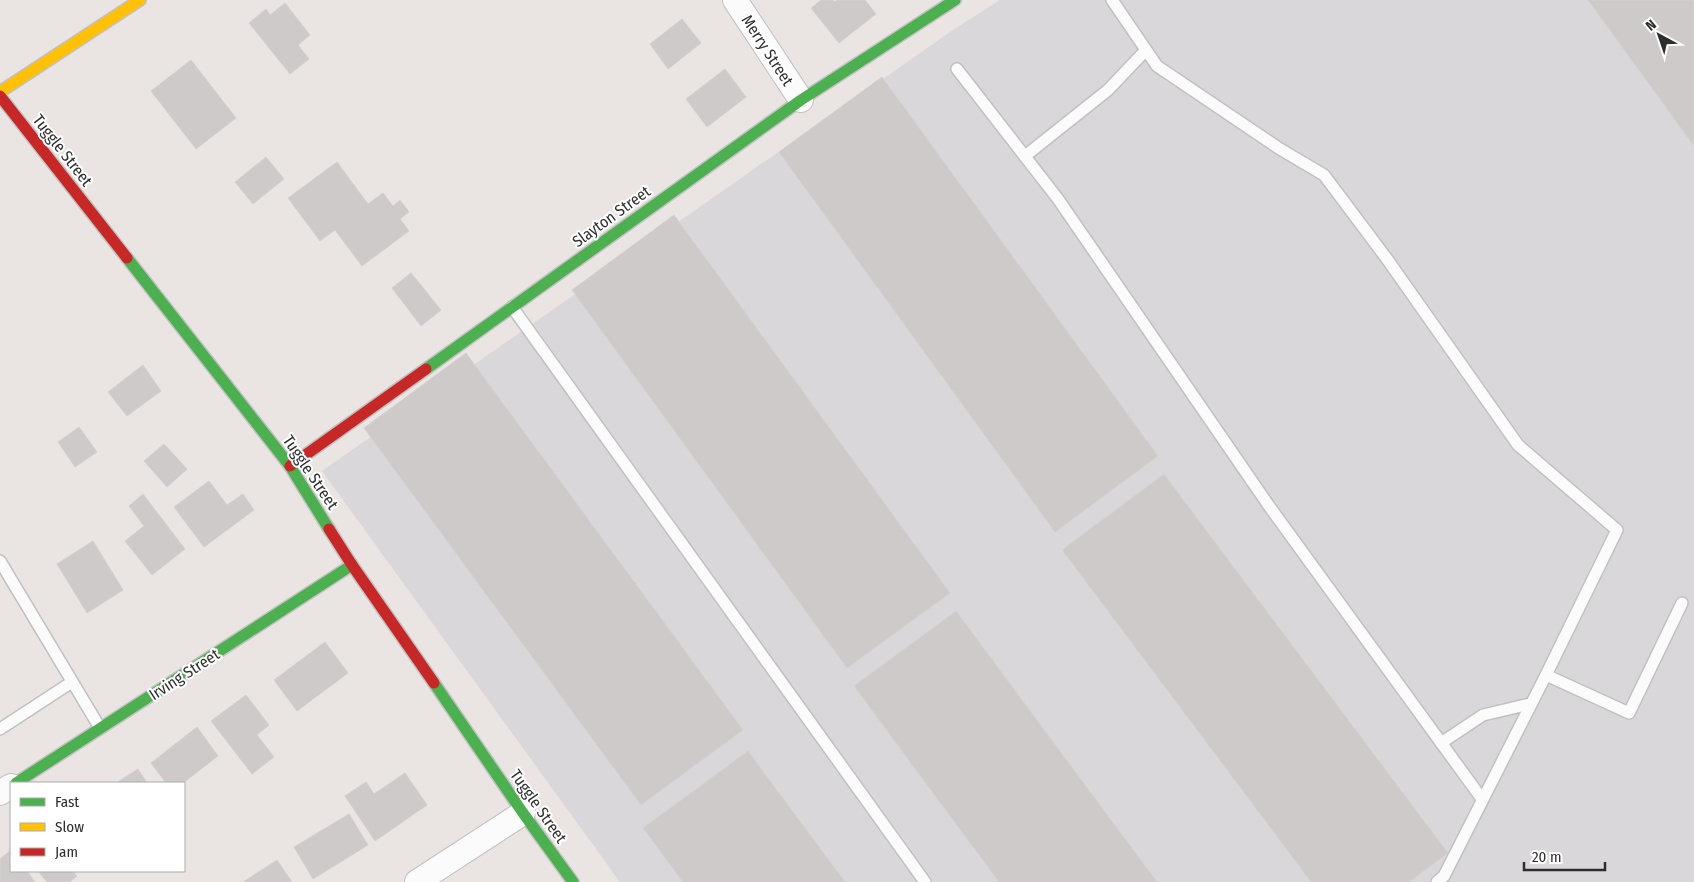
<svg xmlns="http://www.w3.org/2000/svg" width="1694" height="882" font-family="'Fira Sans Condensed',sans-serif">
<style>
.industrial{fill:#d9d7da}
.building{fill:#cfcaca;stroke:#d5d0cf}
.lines{fill:none;stroke-linecap:round;stroke-linejoin:round}
.lane-casing{stroke:#c1c1c1;stroke-width:14}
.street-casing{stroke:#c1c1c1;stroke-width:26}
.fast-casing{stroke:#c1c1c1;stroke-width:14}
.slow-casing{stroke:#c1c1c1;stroke-width:14}
.jam-casing{stroke:#c1c1c1;stroke-width:14}
.lane{stroke:#fcfbfb;stroke-width:11}
.street{stroke:#fcfbfb;stroke-width:24}
.fast{stroke:#4caf50;stroke-width:11}
.slow{stroke:#ffc107;stroke-width:11}
.jam{stroke:#c62828;stroke-width:11}
.labels{text-anchor:middle;stroke-width:4;stroke-linejoin:round;paint-order:stroke}
.street-label{font-size:16px;fill:#2d2d2d;stroke:#fff}
</style>
<rect width="100%" height="100%" fill="#eae4e3"/>
<path class="industrial" d="M1000,0H1694V882H620L322,471L953,30Z"/>
<g class="building">
<path d="M821,0H833L834,2L837,0H865L876,14L839,43L811,8Z"/>
<path d="M1588,0H1694V146Z"/>
<path d="M285,3L310,35L298,45L309,59L290,74L249,23L266,9L270,15Z"/>
<path d="M682,19L701,43L668,69L650,44Z"/>
<path d="M191,60L236,118L196,149L151,91Z"/>
<path d="M725,69L746,97L707,127L686,99Z"/>
<path d="M882,77L1158,456L1055,532L779,152Z"/>
<path d="M266,157L284,179L253,204L235,182Z"/>
<path d="M337,162L368,204L383,193L393,206L400,200L409,212L400,219L409,231L362,266L335,230L320,241L288,198Z"/>
<path d="M674,215L950,593L847,668L572,290Z"/>
<path d="M411,273L441,310L421,326L392,288Z"/>
<path d="M466,353L743,730L641,805L364,428Z"/>
<path d="M143,365L161,391L127,416L108,392Z"/>
<path d="M79,427L97,452L75,467L58,442Z"/>
<path d="M164,444L187,469L167,487L144,461Z"/>
<path d="M1164,474L1448,853L1409,882H1311L1062,550Z"/>
<path d="M209,481L227,505L243,494L254,510L204,547L174,507Z"/>
<path d="M143,494L185,549L152,575L125,541L144,526L129,506Z"/>
<path d="M93,541L123,590L87,613L57,564Z"/>
<path d="M956,611L1157,882H999L854,686Z"/>
<path d="M325,642L348,673L297,711L274,680Z"/>
<path d="M246,695L269,725L257,735L274,757L252,774L211,721Z"/>
<path d="M197,727L218,756L183,783H166L151,763Z"/>
<path d="M748,751L845,882H683L643,828Z"/>
<path d="M138,769L147,783H116Z"/>
<path d="M405,773L427,805L375,841L345,796L366,782L374,794Z"/>
<path d="M349,814L368,845L313,879L294,847Z"/>
<path d="M11,850V871H27L35,882H0V859Z"/>
<path d="M277,860L292,882H243Z"/>
<path d="M38,871H72L77,876L70,882H47Z"/>
</g>
<g class="lines">
<defs>
<g id="lane">
<path d="M1112,0L1157,66L1280,149L1324,175L1387,259L1518,445L1617,530L1546,675L1444,876L1437,882"/>
<path d="M957,69L1058,199L1269,506L1482,799"/>
<path d="M1025,156L1108,90L1146,50"/>
<path d="M512,307L925,882"/>
<path d="M0,561L100,728"/>
<path d="M1546,675L1629,713L1682,603"/>
<path d="M0,729L72,682"/>
<path d="M1441,743L1483,715L1530,704"/>
</g>
<g id="street">
<path d="M735,0L801,100"/>
<path d="M0,793L11,786"/>
<path d="M417,882L523,813"/>
</g>
<g id="fast">
<path d="M127,258L290,466L329,529"/>
<path d="M426,369L801,100L955,0"/>
<path d="M434,683L523,813L573,882"/>
<path d="M16,783L352,565"/>
</g>
<path id="slow" d="M0,92L140,0"/>
<g id="jam">
<path d="M0,96L127,258"/>
<path d="M290,466L426,369"/>
<path d="M329,529L352,565L434,683"/>
</g>
</defs>
<use href="#lane" class="lane-casing"/>
<use href="#street" class="street-casing"/>
<use href="#fast" class="fast-casing"/>
<use href="#slow" class="slow-casing"/>
<use href="#jam" class="jam-casing"/>
<use href="#lane" class="lane"/>
<use href="#street" class="street"/>
<use href="#fast" class="fast"/>
<use href="#slow" class="slow"/>
<use href="#jam" class="jam"/>
</g>
<g class="labels">
<g class="street-label">
<text transform="translate(768 50) rotate(57)" y="6">Merry Street</text>
<text transform="translate(63 150) rotate(52)" y="6">Tuggle Street</text>
<text transform="translate(611 216) rotate(-36)" y="6">Slayton Street</text>
<text transform="translate(311 472) rotate(56)" y="6">Tuggle Street</text>
<text transform="translate(184 674) rotate(-33)" y="6">Irving Street</text>
<text transform="translate(539 806) rotate(55)" y="6">Tuggle Street</text>
</g>
</g>
<rect x="10" y="782" width="175" height="90" fill="#ffffff" stroke="#ababab"/>
<rect x="20" y="798" width="25" height="8" fill="#4caf50" stroke="#ababab"/>
<text x="55" y="807" font-size="15" fill="#2d2d2d">Fast</text>
<rect x="20" y="823" width="25" height="8" fill="#ffc107" stroke="#ababab"/>
<text x="55" y="832" font-size="15" fill="#2d2d2d">Slow</text>
<rect x="20" y="848" width="25" height="8" fill="#c62828" stroke="#ababab"/>
<text x="55" y="857" font-size="15" fill="#2d2d2d">Jam</text>
<g transform="translate(1659 35) rotate(320)" stroke="#ffffff" stroke-width="4" paint-order="stroke">
<path d="M0-4L9 19L0 12L-9 19Z" fill="#2d2d2d"/>
<text y="-8" font-size="14" font-weight="bold" text-anchor="middle" fill="#2d2d2d">N</text>
</g>
<path d="M1524 862v8h81v-8" fill="none" stroke="#2d2d2d" stroke-width="2.5"/>
<text x="1532" y="862" font-size="15" fill="#2d2d2d" stroke="#ffffff" stroke-width="4" paint-order="stroke">20 m</text>
</svg>
